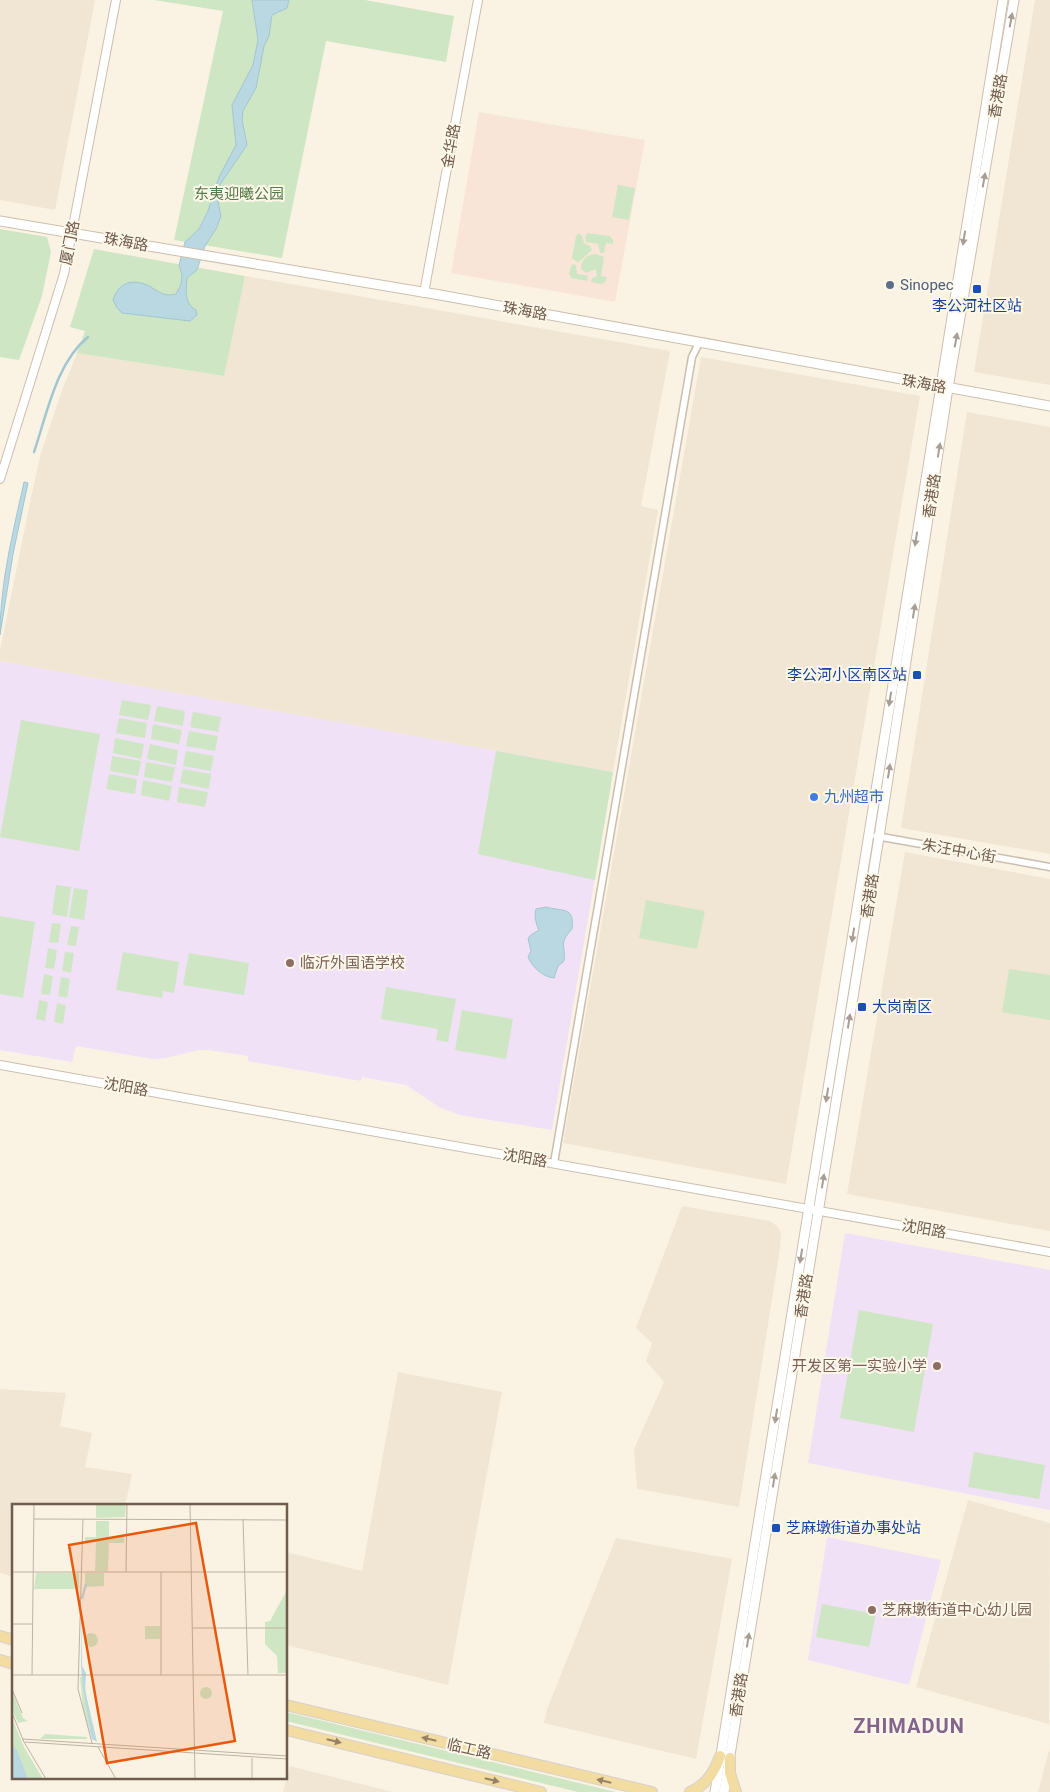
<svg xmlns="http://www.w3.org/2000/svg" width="1050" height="1792" font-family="Roboto,'Noto Sans SC',sans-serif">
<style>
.residential{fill:#f1e6d3}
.commercial{fill:#f9e5d8}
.education{fill:#f0e1f6}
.green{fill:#cee6c4}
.water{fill:#bad8e1;stroke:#a1c6d2}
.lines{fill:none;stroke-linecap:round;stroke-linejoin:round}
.stream{stroke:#a1c6d2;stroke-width:2.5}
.minor-casing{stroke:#ccbeae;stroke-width:9}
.tertiary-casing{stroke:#ccbeae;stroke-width:10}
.secondary-casing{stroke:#cebeac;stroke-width:11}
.primary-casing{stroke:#d7d1cd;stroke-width:12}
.minor{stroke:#fff;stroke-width:6}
.tertiary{stroke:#fff;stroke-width:8}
.secondary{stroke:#fff;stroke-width:9}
.primary{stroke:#f3dca2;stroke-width:10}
.oneway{fill:#a99d94}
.oneway2{fill:#978266}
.service-dot{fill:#5c6f8a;stroke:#fdf7e9;stroke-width:2}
.transit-dot{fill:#1a4fb4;stroke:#fdf7e9;stroke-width:2}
.shop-dot{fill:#3f7fe0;stroke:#fdf7e9;stroke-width:2}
.education-dot{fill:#8d6e63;stroke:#fdf7e9;stroke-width:2}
.labels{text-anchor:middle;stroke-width:4;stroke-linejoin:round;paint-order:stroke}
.street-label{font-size:15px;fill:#6f5c4c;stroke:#fdf7e9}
.park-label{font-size:15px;fill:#537a48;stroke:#fdf7e9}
.service-label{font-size:15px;fill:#4e5e75;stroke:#fdf7e9;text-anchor:start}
.transit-label{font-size:15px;fill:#164399;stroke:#fdf7e9;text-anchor:start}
.shop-label{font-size:15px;fill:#366cbe;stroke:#fdf7e9;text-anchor:start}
.education-label{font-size:15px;fill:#785e54;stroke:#fdf7e9;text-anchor:start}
.district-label{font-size:20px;font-weight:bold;letter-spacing:1px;fill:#82648c;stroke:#fdf7e9}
.inset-river{fill:none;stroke:#bad8e1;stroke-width:2.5}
.inset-road{fill:none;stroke:#beb2a2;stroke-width:1}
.view{fill:#e8590c;fill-opacity:0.15;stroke:#e8590c;stroke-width:2.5}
.inset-edge{fill:none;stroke:#6f5c4c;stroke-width:2.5}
</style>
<rect width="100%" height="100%" fill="#faf3e4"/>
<g class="residential">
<path d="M0,0H95L55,210L0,200Z"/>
<path d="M1035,0H1050V385L974,372Z"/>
<path d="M245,276L670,351L641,506L658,510L613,772L0,661V650L33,488L41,453L61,393L77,353L223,376Z"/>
<path d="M701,357L920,396L786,1184L563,1143Z"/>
<path d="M967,412L1050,427V854L901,828Z"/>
<path d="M905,852L1050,879V1231L847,1194Z"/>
<path d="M682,1206L770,1221L777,1226L781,1233L780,1249L739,1507L637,1489L634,1449L664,1382L646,1361L652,1343L636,1328Z"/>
<path d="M398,1372L502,1392L448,1685L286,1645V1552L362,1571Z"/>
<path d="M0,1389L66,1393L60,1426L92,1433L85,1467L132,1474L125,1506H14V1577L0,1573Z"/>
<path d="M968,1500L1050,1523L1049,1724L916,1687Z"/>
<path d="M616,1538L732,1559L696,1759L544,1723L547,1709Z"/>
<path d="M1050,1747V1792H1038Z"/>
<path d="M290,1766L393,1792H283Z"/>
</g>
<path class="commercial" d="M479,112L645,140L615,302L451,273Z"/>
<g class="education">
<path d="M0,661L613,772L552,1130L460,1115L439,1107L406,1085L362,1077L361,1081L248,1061V1056L209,1050H198L166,1058L153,1059L76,1046L72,1062L0,1050Z"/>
<path d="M845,1233L1050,1270V1510L808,1463Z"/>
<path d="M827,1537L941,1560L909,1685L808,1660Z"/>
</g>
<g class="green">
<path d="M154,0H365L454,16L446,62L326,41L282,258L174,240L223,11Z"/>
<path d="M618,185L635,188L629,220L612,217Z"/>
<path d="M0,229L47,237L51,252L42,296L19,360L0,357Z"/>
<path d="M579,233L582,236L584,243L590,246L592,250L580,261L577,262L572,258L576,236Z"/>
<path d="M587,233L610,236L613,240V244L606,243L604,253H600L598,244L586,242L585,236Z"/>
<path d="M94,249L245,276L224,376L77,353L85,331L70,327Z"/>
<path d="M596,254L604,257L601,276L607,277L605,282L601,284L591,282L592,278L597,276L596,269L586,273L581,269C581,260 587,254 596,254Z"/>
<path d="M572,264L576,265L577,274L586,275L588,277L587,281L571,278L569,273Z"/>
<path d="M122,700L151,705L148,720L119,715Z"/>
<path d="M157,706L185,711L183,726L154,721Z"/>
<path d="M193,712L221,717L218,732L190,727Z"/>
<path d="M119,718L147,723L145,738L116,733Z"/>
<path d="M21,720L100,734L79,851L0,837Z"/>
<path d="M153,724L182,730L179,744L151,739Z"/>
<path d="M189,731L218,736L215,751L186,746Z"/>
<path d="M115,738L144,744L141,759L113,753Z"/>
<path d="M150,744L178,750L176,765L147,759Z"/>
<path d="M186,751L214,756L211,771L183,766Z"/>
<path d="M496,751L613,772L595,880L478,854Z"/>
<path d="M112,756L141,761L138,776L110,771Z"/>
<path d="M146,762L175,767L172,782L144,777Z"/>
<path d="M183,769L211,774L209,789L180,783Z"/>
<path d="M109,774L137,779L135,794L106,789Z"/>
<path d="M143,780L172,786L169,801L141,795Z"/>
<path d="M179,787L208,792L205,807L177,802Z"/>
<path d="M56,885L71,887L67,917L52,914Z"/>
<path d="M74,888L88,890L84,920L69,917Z"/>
<path d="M646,900L705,911L697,949L639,938Z"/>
<path d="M0,916L35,922L23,998L0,994Z"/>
<path d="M52,923L61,924L58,943L49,942Z"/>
<path d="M71,926L79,927L76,946L67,945Z"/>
<path d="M48,948L57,950L54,969L45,968Z"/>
<path d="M65,952L74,953L71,973L62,971Z"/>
<path d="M123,952L179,962L174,993L163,991L162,998L116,990Z"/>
<path d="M189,953L249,963L244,995L183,985Z"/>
<path d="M1009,969L1050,975V1020L1002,1012Z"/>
<path d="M44,974L53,976L50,995L41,994Z"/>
<path d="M61,977L70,979L67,998L58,996Z"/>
<path d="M386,987L456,999L448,1042L436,1040L438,1029L381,1019Z"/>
<path d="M39,1000L48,1002L45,1021L36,1019Z"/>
<path d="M57,1003L66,1005L63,1024L54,1022Z"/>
<path d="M462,1010L513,1019L506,1059L455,1050Z"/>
<path d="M859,1310L933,1324L914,1432L840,1418Z"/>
<path d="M974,1452L1045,1465L1039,1499L968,1487Z"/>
<path d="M822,1604L876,1614L869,1647L816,1637Z"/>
<path d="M286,1712L616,1792H578L286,1721Z"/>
</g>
<g class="water">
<path d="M252,0H289L287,8L272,15L269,36L264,46L256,88L243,111L242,120L247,145L217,189L218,202L221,216L216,229L205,246L197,270L187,278C186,291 184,303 196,310L197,315L190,321L122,313L117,308L113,300C118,284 130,278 147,285C154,288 161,295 169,295C171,295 174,294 176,294L181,285L182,275L179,265L185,242L199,229L208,211L219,177L236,145L232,105L253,65L258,40Z"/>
<path d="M24,482L28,483L13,554L0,635C0,584 13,532 24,482Z"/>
<path d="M546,907C561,912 575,905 572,929C558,944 566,944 564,961L558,966L554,978C543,977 532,967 528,957L531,951L528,938L531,935L539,930C536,924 534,916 536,909Z"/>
</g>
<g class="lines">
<path class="stream" d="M34,452C47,414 56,363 88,337"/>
<defs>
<g id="minor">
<path d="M876,836L1050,867"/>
<path d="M554,1163L692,357L699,343"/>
</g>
<g id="tertiary">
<path d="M424,293L478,0"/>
<path d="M0,479L64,274L116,0"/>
<path d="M0,1065L1050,1252"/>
</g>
<g id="secondary">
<path d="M0,221L440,295L1050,406"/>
<path d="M715,1792L1003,0"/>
<path d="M724,1792L879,837L948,388L1014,0"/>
</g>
<g id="primary">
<path d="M0,1636L14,1640"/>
<path d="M0,1660L14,1664"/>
<path d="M286,1705L652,1792"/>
<path d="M286,1730L541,1792"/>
<path d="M730,1758V1773L736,1792"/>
<path d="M690,1792C706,1785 714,1773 720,1756"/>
</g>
</defs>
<use href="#minor" class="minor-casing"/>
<use href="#tertiary" class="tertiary-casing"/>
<use href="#secondary" class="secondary-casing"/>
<use href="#primary" class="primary-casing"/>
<use href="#minor" class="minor"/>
<use href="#tertiary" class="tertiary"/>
<use href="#secondary" class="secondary"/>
<use href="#primary" class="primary"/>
</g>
<defs><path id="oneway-solid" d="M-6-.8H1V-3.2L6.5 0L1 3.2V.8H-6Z" transform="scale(1.25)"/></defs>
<g class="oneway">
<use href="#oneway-solid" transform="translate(1011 20) rotate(-80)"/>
<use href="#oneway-solid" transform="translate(984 180) rotate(-80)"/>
<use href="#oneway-solid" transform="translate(964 238) rotate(99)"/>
<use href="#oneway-solid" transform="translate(956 340) rotate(-80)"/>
<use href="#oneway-solid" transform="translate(939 450) rotate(-81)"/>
<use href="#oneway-solid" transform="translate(916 539) rotate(99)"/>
<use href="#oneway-solid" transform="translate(914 611) rotate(-81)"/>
<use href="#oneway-solid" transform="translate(890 699) rotate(99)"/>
<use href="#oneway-solid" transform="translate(889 771) rotate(-81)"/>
<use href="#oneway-solid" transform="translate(853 935) rotate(99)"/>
<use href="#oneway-solid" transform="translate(849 1021) rotate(-81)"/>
<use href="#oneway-solid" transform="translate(827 1095) rotate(99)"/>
<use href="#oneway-solid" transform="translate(823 1181) rotate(-81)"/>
<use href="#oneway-solid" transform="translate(801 1256) rotate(99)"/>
<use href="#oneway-solid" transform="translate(776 1416) rotate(99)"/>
<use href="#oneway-solid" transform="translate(774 1480) rotate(-81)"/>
<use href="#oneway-solid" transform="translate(748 1640) rotate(-81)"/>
</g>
<g class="oneway2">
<use href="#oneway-solid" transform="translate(429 1739) rotate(-167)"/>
<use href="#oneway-solid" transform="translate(334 1741) rotate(14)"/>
<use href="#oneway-solid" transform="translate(492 1780) rotate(14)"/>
<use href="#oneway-solid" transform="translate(604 1781) rotate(-167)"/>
</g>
<circle class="service-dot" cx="890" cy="285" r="5"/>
<g class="transit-dot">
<rect x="972" y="284" width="10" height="10" rx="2.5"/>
<rect x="912" y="670" width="10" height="10" rx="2.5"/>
<rect x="857" y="1002" width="10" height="10" rx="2.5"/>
<rect x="771" y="1523" width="10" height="10" rx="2.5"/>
</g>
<circle class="shop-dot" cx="814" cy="797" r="5"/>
<g class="education-dot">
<circle cx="290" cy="963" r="5"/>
<circle cx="937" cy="1366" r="5"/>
<circle cx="872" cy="1610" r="5"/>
</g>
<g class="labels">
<g class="street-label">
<text transform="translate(998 96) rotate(-80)" y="5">香港路</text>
<text transform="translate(451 146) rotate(-80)" y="5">金华路</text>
<text transform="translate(126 242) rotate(10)" y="5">珠海路</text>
<text transform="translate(70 243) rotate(-79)" y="5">厦门路</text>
<text transform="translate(525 311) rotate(10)" y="5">珠海路</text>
<text transform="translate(924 384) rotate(10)" y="5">珠海路</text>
<text transform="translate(932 496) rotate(-81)" y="5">香港路</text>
<text transform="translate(959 851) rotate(10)" y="5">朱汪中心街</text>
<text transform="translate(870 896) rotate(-81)" y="5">香港路</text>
<text transform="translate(126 1087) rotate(10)" y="5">沈阳路</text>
<text transform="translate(525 1158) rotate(10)" y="5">沈阳路</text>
<text transform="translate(924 1229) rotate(10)" y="5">沈阳路</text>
<text transform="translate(804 1296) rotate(-81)" y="5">香港路</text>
<text transform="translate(739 1695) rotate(-81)" y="5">香港路</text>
<text transform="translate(469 1749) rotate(13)" y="5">临工路</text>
</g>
<g class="park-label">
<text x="239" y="199">东夷迎曦公园</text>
</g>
<g class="service-label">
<text x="900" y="290">Sinopec</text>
</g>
<g class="transit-label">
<text x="977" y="311" text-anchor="middle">李公河社区站</text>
<text x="907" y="680" text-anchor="end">李公河小区南区站</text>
<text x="872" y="1012">大岗南区</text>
<text x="786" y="1533">芝麻墩街道办事处站</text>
</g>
<g class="shop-label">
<text x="824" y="802">九州超市</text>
</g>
<g class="education-label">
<text x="300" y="968">临沂外国语学校</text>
<text x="927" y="1371" text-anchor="end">开发区第一实验小学</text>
<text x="882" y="1615">芝麻墩街道中心幼儿园</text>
</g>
<g class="district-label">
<text x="909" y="1733">ZHIMADUN</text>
</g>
</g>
<g transform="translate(12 1504)">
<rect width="275" height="275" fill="#faf3e4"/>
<path d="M84,0H114L113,13L84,14ZM84,17H97V33H112V39H97L96,67H83L84,38H73V33H84ZM24,69H67V85H22ZM73,69H92V82L73,83ZM275,86V169H266L265,152L253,140V118L258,117ZM133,122H148V135H133ZM72 136a7 7 0 1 1 14 0a7 7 0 1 1-14 0ZM68,173H72L80,235L71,205ZM188 189a6 6 0 1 1 12 0a6 6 0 1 1-12 0ZM0,187L11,214L16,217L6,219L0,206ZM0,214L12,243L31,275H16L0,241ZM33,230L75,233V235H28Z" fill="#cee6c4"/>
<path d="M70,99V162L74,169L73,186L85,238L80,235L71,184L69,162ZM0,241L5,246L16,275H0Z" fill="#bad8e1"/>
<path class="inset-river" d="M70,95L74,80"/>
<path class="inset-road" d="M178,0L183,275M22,15L275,16M71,15L66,185L80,239M231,15L236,171M0,68H275M114,68L115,0M149,68V171M0,120H20M180,124H275M0,171H275M20,171L22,0M0,185L10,209M0,209L12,238L34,275M10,235L275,252M13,238L275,255M86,243L104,275M240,254V275"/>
<path class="view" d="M184,19L223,237L95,259L57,41Z"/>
<rect width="275" height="275" class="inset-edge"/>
</g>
</svg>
